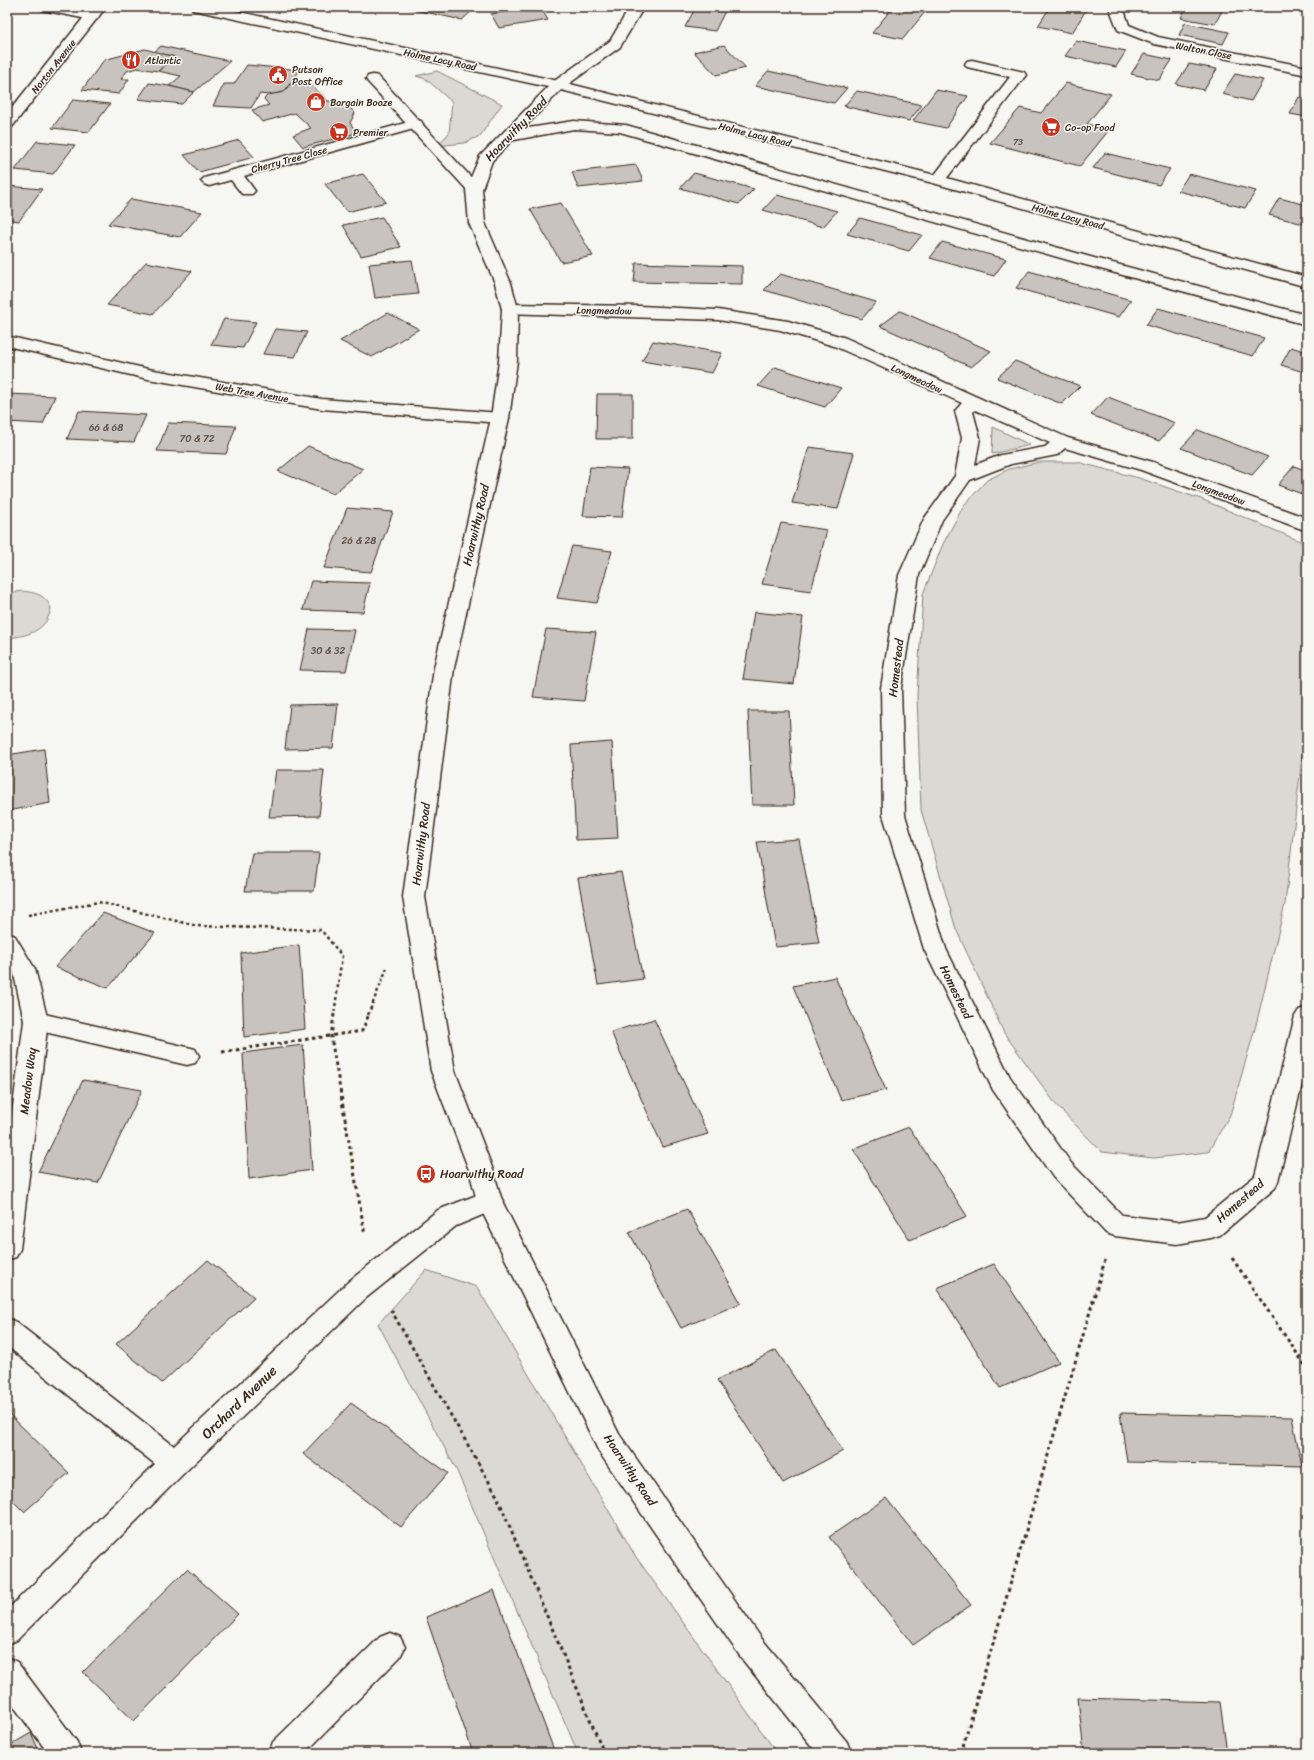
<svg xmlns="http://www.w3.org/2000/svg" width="1314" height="1760" font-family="Sriracha,sans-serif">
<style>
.green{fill:#dad9d3;stroke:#8a8278}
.building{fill:#c8c3be;stroke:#3b2a1e}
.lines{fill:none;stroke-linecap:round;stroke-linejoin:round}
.lane-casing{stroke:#3b2a1e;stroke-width:3}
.street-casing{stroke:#3b2a1e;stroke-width:3}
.secondary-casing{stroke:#3b2a1e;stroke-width:3}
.path-far1{stroke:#3b2a1e;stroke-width:2.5;stroke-dasharray:3 3;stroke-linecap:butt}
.path{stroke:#3b2a1e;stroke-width:3;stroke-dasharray:3.5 3.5;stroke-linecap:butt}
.lane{fill:#f6f6f2;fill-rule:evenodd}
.street{fill:#f6f6f2;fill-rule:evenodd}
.secondary{fill:#f6f6f2;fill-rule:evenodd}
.labels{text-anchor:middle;stroke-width:3;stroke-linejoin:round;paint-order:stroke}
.far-number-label{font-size:9px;fill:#5e5046}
.far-street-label{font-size:10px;fill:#3b2a1e;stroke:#f6f6f2}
.far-poi-label{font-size:10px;fill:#3b2a1e;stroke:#f6f6f2;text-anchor:start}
.number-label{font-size:10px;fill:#5e5046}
.street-label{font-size:12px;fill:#3b2a1e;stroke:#f6f6f2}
.poi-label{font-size:12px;fill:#3b2a1e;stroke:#f6f6f2;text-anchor:start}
.near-street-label{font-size:14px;fill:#3b2a1e;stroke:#f6f6f2}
</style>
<rect width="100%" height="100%" fill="#f6f6f2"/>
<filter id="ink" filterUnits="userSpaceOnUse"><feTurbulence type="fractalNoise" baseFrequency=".025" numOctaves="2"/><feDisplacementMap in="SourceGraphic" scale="8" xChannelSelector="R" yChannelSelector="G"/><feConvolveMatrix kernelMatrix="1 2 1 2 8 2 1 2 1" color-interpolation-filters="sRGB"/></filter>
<g filter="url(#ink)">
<g class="green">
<path d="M437,71L502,104L480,136L464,143L437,146L449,133L452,102L426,79L416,76Z"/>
<path d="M993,427L1030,445L992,454Z"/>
<path d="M1039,462H1077L1139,478L1201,499L1307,544V714L1285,904L1256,1025L1230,1115L1208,1152L1154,1158L1102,1152L1057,1106L1004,1033L956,929L921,810L917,695L923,594L943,544L964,505L987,480L1009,469Z"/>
<path d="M22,591C37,593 44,594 51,608C47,631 28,636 7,638V594Z"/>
<path d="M426,1270L477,1287L636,1557L777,1753H578L456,1469L378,1324Z"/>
</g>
<g class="building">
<path d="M401,7H476L462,20Z"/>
<path d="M533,7H540L548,20L499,28L491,14Z"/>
<path d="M696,7H727L715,31L685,27Z"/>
<path d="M893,7H929L903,39L872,33Z"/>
<path d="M1050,7H1067L1086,10L1072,33L1038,26Z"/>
<path d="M1186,7H1224L1215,24L1181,18Z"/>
<path d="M1185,23L1229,32L1223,44L1179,35Z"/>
<path d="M1076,41L1126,51L1116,67L1065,56Z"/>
<path d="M724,45L746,68L716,75L694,52Z"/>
<path d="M161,46L230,61L194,92L169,86L181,76L158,71L175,57L154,52Z"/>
<path d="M145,49L175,57L158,71L137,68L127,71L121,79H129L119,94L82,90L104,60Z"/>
<path d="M1144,54L1172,60L1159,80L1131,74Z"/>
<path d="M1189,64L1217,69L1204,90L1176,84Z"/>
<path d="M247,65L300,70L284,92L268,95L260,94L251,108L213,106L224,84H234Z"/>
<path d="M768,71L847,88L834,103L755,86Z"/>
<path d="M1235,74L1263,80L1251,101L1222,94Z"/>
<path d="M308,82L328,101L345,103L355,113L350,123L357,133L303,147L293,135L311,128L295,113L262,122L252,110L269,105L264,99L268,95L284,92L289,85Z"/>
<path d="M149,83L169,86L194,92L182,104L138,99Z"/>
<path d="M1066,83L1111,94L1087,124L1109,130L1080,166L990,143L1020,108L1041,113Z"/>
<path d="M936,90L968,96L946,128L913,121Z"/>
<path d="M857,91L922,105L909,121L844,106Z"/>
<path d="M1299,97L1307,99V117L1290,114Z"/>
<path d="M73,100L110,104L89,132L52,128Z"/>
<path d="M239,140L254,157L199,172L184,155Z"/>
<path d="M37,141L75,145L53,174L15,170Z"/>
<path d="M1105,153L1170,169L1159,185L1093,168Z"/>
<path d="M636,165L643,181L578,188L572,172Z"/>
<path d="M694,173L754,189L739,204L680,188Z"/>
<path d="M363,174L386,202L347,212L325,184Z"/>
<path d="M1189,174L1256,191L1245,208L1178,191Z"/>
<path d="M7,186L42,189L19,221L7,219Z"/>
<path d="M777,195L837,211L823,227L763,210Z"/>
<path d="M1279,198L1307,205V225L1269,215Z"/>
<path d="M131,199L202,212L180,237L108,224Z"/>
<path d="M561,203L593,256L561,262L530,209Z"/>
<path d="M382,217L401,247L361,256L343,225Z"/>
<path d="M860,218L922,235L909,251L847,234Z"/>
<path d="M942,242L1006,259L994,276L930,258Z"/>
<path d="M412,260L418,294L375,298L369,264Z"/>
<path d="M146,262L192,271L153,314L107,305Z"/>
<path d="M636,263L742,266V284L634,282Z"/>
<path d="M1029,271L1131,300L1119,317L1016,288Z"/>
<path d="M780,274L876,302L862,319L764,290Z"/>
<path d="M1158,308L1264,338L1253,356L1146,325Z"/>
<path d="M900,311L991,351L971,367L880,326Z"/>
<path d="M388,313L419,329L372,357L340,341Z"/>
<path d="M224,319L256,322L243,348L211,345Z"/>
<path d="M275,329L307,332L295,357L263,354Z"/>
<path d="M653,341L722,353L712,373L642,361Z"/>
<path d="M1291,347L1307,352V373L1281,365Z"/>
<path d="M1015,361L1080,386L1062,404L997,378Z"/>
<path d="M775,367L841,388L825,407L758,386Z"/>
<path d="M7,394L55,396L43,424L7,422Z"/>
<path d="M597,394H633V439H596Z"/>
<path d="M1108,397L1175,423L1159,441L1091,415Z"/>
<path d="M79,411L146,415L134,442L67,439Z"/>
<path d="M168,423L236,426L226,454L157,451Z"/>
<path d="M1198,430L1268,457L1252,475L1181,448Z"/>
<path d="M308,446L363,469L333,494L278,471Z"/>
<path d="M809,447L854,453L838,509L792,503Z"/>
<path d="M1294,466L1307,471V496L1278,485Z"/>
<path d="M590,467L628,469L622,517L583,516Z"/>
<path d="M347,508L393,512L371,572L324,568Z"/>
<path d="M781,523L827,530L811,591L762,584Z"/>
<path d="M572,546L612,551L597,603L557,598Z"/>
<path d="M311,581L370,583L363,612L303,610Z"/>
<path d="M754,612L803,617L794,684L743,679Z"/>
<path d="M309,629L355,630L346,671L300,670Z"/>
<path d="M546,629L596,632L584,701L533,697Z"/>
<path d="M338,704L333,748L285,749L290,705Z"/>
<path d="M748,711H789L794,805H752Z"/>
<path d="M612,742L618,838L576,840L571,745Z"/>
<path d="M44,749L50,803L8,811L7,755Z"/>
<path d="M276,770H324L319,816L269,817Z"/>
<path d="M799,839L819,943L775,947L757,842Z"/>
<path d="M252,853H319L314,891H245Z"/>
<path d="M621,872L643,979L598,985L578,878Z"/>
<path d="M103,913L155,933L108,988L55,967Z"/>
<path d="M299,945L305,1029L244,1037L241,953Z"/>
<path d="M835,977L886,1090L841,1100L793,986Z"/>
<path d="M654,1019L708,1134L663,1147L611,1032Z"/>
<path d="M303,1045L312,1170L249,1179L243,1053Z"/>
<path d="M83,1080L142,1090L98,1183L38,1172Z"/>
<path d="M909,1127L967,1216L910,1240L853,1149Z"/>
<path d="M687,1209L741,1303L681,1328L629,1232Z"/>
<path d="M208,1260L254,1297L162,1383L116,1344Z"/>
<path d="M994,1264L1059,1362L1000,1388L937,1288Z"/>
<path d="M776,1350L843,1451L783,1483L717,1380Z"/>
<path d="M351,1403L448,1473L401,1527L303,1454Z"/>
<path d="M7,1412L69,1473L24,1512L7,1495Z"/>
<path d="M1120,1413L1292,1417L1302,1466L1127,1462Z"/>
<path d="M886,1498L971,1605L913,1645L829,1537Z"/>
<path d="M187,1569L238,1614L134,1721L83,1672Z"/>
<path d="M494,1590L555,1753H473L426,1617Z"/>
<path d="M1078,1698L1220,1702L1227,1753H1084Z"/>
<path d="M31,1733L40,1753H7V1747Z"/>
</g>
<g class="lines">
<defs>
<g id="lane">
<path d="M40,7H68L97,13L99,16L97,19L92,20L42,10Z"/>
<path d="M972,60L1024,72L1026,75L943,183H933L930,180L933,177L1010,77L967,67L965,64L967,61Z"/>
<path d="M373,75L378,76L479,186L482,189L479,192H469L368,82L366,79L368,76Z"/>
<path d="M36,1012L187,1047L195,1049L199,1056L195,1063L187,1065L36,1030L28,1027L24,1021L28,1015Z"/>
<path d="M390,1633L400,1637L405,1647L400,1657L305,1753H269L273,1742L380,1637Z"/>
</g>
<g id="street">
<path d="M92,7H106L12,127L7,128V114Z"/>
<path d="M630,7H644L620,47L563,88H553L551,85L553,82L610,41Z"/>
<path d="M1109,7H1123L1129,25L1158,37L1307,67V75L1154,44L1118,30Z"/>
<path d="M416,120L421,121L423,124L421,127L244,176L255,191L252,194H242L231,180L209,186L204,184L201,181L204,178Z"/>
<path d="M574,121L626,125L1094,258L1307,315V325L1082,264L620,132L574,129L509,141L504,139L501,136L504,133L509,131Z"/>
<path d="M510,304L640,306L718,310L788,321L846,338L1068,438L1153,462L1307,518V531L1141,470L1065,448L1057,455L1011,464L970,480L942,520L919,575L901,688L905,815L946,949L1010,1077L1071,1163L1122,1215L1177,1222L1205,1217L1255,1176L1295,1016L1299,1010L1307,1007V1064L1278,1181L1275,1188L1220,1235L1211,1238L1177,1244L1115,1236L1106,1233L1053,1177L993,1090L924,949L883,815L881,688L899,575L924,519L955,476L962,438L955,411L962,403L834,346L780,330L718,320L504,313L502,309L504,305ZM975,410L1050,443L1045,447L1001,455L975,465L980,438L973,412Z"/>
<path d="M7,336L148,369L322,399L500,413L506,414L509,418L506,422L500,423L322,409L148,379L7,346Z"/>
<path d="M7,933L15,936L35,969L48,1021L20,1249L16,1257L7,1260V1152L24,1021L13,970L7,961Z"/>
<path d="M490,1190L499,1194L503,1201L499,1208L456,1226L366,1298L185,1472L17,1640L7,1644V1610L155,1464L7,1346V1318L16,1322L174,1446L348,1282L438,1210Z"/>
<path d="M7,1657L17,1662L77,1742L81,1753H48L7,1697Z"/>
</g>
<path id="secondary" d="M191,7H217L558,81L943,177L1307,277V287L933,183L561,90L492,161L482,189L485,223L511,283L518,309L517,361L509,418L454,668L425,897L455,1071L493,1170L502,1201L619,1434L762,1639L847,1742L851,1753H817L742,1659L599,1452L477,1201L469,1170L431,1071L403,897L434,668L491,418L499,361L502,309L495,283L469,223L466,189L480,156L548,87L198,11L193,10Z"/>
</defs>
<use href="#lane" class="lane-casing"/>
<use href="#street" class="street-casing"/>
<use href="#secondary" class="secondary-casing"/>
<g class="path-far1">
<path d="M28,915L98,902L197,926L321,930L342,956L334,1015"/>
<path d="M368,1015L387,968"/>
</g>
<g class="path">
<path d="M334,1014L331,1037L365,1235"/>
<path d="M222,1052L362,1031L369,1014"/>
<path d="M1232,1258L1307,1368"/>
<path d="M391,1310L497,1496L604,1753"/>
<path d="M961,1753L1105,1260"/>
</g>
<use href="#lane" class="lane"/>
<use href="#street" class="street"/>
<use href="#secondary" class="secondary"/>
</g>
</g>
<defs>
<symbol id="restaurant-disc" viewBox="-11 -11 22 22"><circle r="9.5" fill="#c8321e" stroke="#f6f6f2"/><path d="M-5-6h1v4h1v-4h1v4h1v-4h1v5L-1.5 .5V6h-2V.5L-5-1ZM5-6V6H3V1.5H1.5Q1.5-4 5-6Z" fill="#fff"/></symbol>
<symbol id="civic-disc" viewBox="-11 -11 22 22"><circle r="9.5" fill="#c8321e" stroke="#f6f6f2"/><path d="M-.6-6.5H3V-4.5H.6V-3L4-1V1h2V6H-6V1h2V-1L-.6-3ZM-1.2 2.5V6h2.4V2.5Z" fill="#fff"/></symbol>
<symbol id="shop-disc" viewBox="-11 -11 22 22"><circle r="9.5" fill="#c8321e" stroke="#f6f6f2"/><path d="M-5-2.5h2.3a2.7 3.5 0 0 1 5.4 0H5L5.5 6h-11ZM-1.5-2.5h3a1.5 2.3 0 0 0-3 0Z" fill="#fff"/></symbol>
<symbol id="supermarket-disc" viewBox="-11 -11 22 22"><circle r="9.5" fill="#c8321e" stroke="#f6f6f2"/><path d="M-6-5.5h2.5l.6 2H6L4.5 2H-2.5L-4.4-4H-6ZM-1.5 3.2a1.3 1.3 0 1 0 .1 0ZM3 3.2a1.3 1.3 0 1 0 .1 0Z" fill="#fff"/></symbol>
<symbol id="bus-disc" viewBox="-11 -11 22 22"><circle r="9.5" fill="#c8321e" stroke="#f6f6f2"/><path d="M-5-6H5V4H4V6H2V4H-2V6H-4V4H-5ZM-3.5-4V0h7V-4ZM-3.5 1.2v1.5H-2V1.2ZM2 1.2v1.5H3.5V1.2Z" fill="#fff"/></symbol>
</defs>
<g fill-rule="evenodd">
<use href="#restaurant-disc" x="120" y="49" width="22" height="22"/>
<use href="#civic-disc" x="267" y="64" width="22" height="22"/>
<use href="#shop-disc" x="305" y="91" width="22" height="22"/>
<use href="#supermarket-disc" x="1040" y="116" width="22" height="22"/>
<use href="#supermarket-disc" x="328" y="121" width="22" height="22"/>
<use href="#bus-disc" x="415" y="1163" width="22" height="22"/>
</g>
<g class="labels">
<g class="far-number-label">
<text x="1018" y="145">73</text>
</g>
<g class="far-street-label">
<text transform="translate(1204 50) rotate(11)" y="4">Walton Close</text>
<text transform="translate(440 59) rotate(12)" y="4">Holme Lacy Road</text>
<text transform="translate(53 66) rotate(-52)" y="4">Norton Avenue</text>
<text transform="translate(755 134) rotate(14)" y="4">Holme Lacy Road</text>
<text transform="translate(289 159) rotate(-15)" y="4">Cherry Tree Close</text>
<text transform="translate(1068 216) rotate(15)" y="4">Holme Lacy Road</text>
<text transform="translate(604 310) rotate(1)" y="4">Longmeadow</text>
<text transform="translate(917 378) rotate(25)" y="4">Longmeadow</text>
<text transform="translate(252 392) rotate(10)" y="4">Web Tree Avenue</text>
<text transform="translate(1219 492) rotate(20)" y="4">Longmeadow</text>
</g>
<g class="far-poi-label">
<text x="145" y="64">Atlantic</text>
<text x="292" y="73">Putson<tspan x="292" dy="12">Post Office</tspan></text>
<text x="330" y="106">Bargain Booze</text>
<text x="1065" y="131">Co-op Food</text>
<text x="353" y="136">Premier</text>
</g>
<g class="number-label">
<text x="106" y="431">66 &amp; 68</text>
<text x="197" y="442">70 &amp; 72</text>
<text x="359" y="544">26 &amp; 28</text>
<text x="328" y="654">30 &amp; 32</text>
</g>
<g class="street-label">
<text transform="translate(516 129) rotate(-46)" y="4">Hoarwithy Road</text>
<text transform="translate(476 525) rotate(-77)" y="4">Hoarwithy Road</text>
<text transform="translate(896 668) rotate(-83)" y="4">Homestead</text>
<text transform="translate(421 844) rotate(-83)" y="4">Hoarwithy Road</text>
<text transform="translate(956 992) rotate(64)" y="4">Homestead</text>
<text transform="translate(28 1081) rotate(-83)" y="4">Meadow Way</text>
<text transform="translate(1240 1201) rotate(-41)" y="4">Homestead</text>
<text transform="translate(630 1470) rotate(56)" y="4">Hoarwithy Road</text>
</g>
<g class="poi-label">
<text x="440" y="1178">Hoarwithy Road</text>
</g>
<g class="near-street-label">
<text transform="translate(239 1402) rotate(-44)" y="5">Orchard Avenue</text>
</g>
</g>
<rect width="1314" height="1760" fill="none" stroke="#f6f6f2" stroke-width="24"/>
<rect x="12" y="12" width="1290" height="1736" fill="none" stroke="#3b2a1e" stroke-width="1.5" filter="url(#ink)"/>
</svg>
